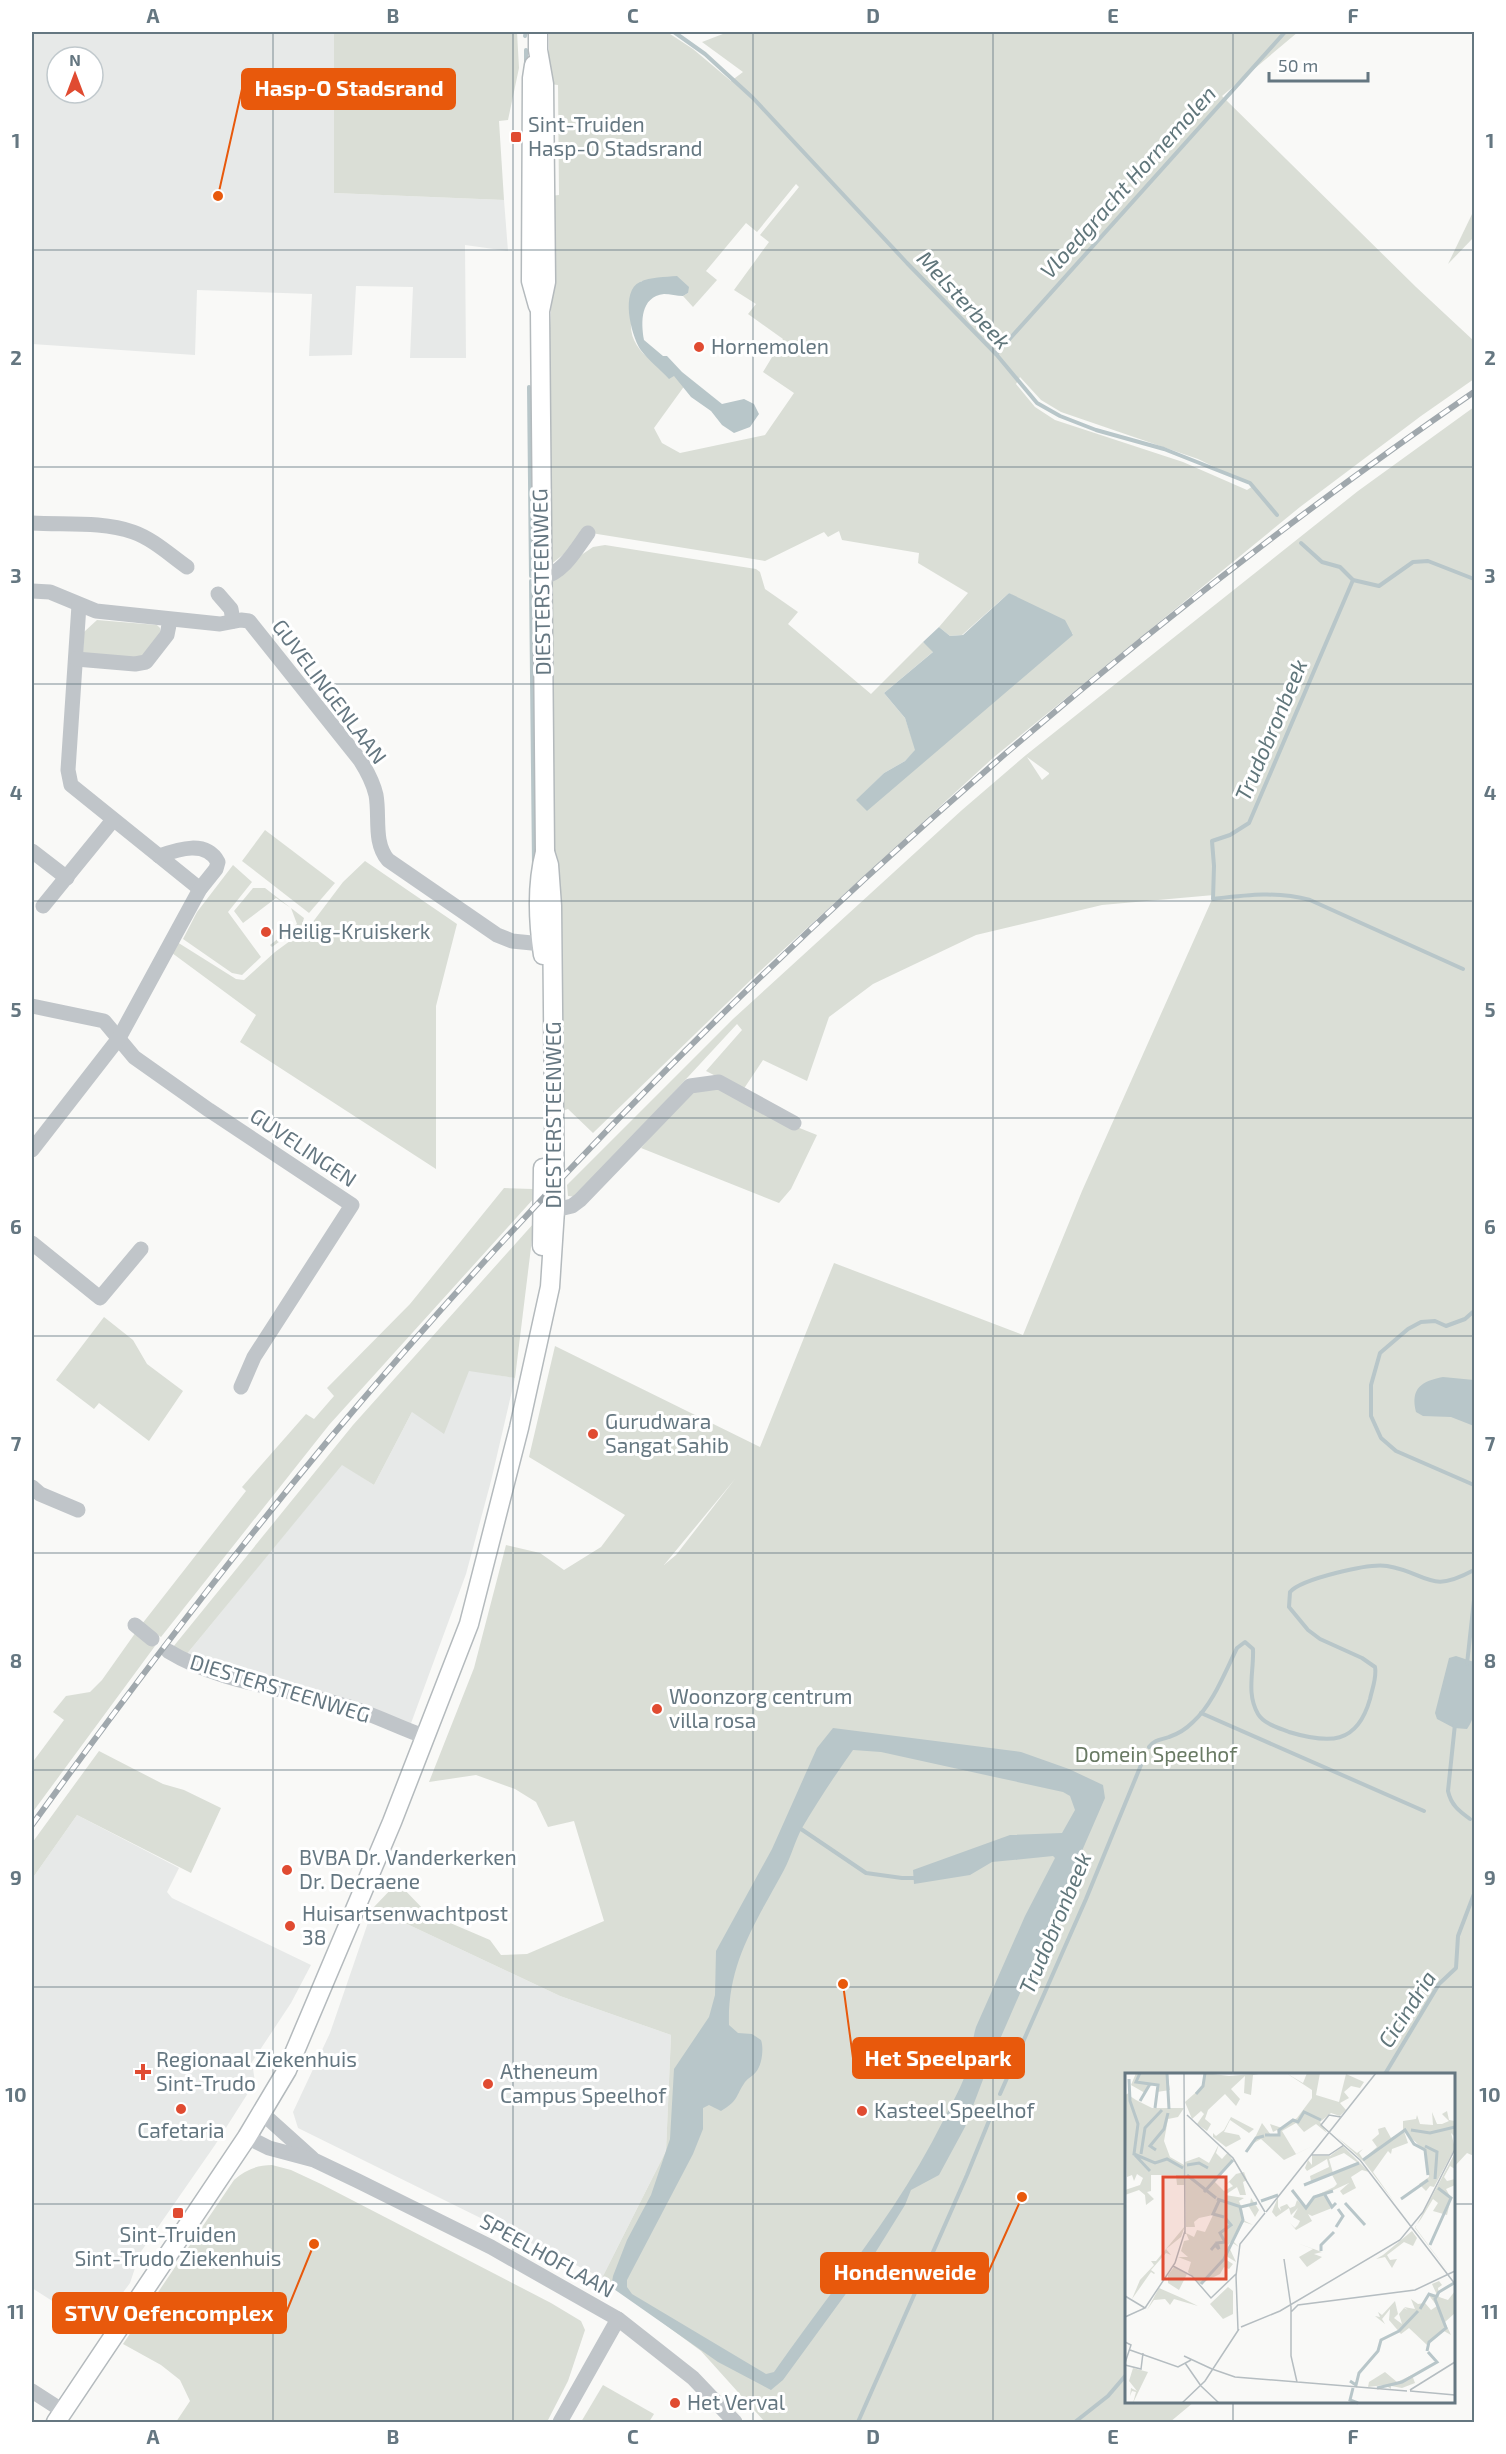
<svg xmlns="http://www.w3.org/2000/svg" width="1506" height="2454" font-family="'Exo 2',sans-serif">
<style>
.built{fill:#e7e9e8;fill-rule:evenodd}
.green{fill:#daded6;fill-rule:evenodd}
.water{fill:#b8c6c9;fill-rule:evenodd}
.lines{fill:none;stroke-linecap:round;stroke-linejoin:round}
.stream{stroke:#b8c6c9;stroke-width:4}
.major-casing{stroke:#b4babd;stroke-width:21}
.minor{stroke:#c0c5c9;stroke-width:15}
.major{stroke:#fff;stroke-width:18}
.rail-casing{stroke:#a0a8ad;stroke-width:6}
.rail{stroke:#fff;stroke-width:4;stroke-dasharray:11;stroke-linecap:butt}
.grid{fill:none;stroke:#657781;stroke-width:1.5;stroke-opacity:0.55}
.poi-dot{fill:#e04b31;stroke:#fff;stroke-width:2}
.labels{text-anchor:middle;stroke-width:6;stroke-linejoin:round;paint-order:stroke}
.poi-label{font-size:21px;fill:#657781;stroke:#fff;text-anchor:start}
.street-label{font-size:21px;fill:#657781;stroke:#fff}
.park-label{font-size:21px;fill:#697a64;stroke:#fff}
.water-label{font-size:22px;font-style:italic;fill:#60767b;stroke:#fff}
.inset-river{fill:none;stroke:#b8c6c9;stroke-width:3}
.inset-road{fill:none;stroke:#b5bdc1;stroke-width:1.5}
.view{fill:#e04b31;fill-opacity:0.15;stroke:#e04b31;stroke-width:3}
.inset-edge{fill:none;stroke:#657781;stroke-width:3}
.leader{fill:none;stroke:#e8590c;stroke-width:2}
.callout-dot{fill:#e8590c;stroke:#fff;stroke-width:2}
.callout{fill:#e8590c;stroke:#e8590c;stroke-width:2}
.callout-label{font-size:22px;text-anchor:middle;font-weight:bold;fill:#fff}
.neatline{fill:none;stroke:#657781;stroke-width:2}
.grid-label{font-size:20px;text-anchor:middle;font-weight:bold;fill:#657781}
</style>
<rect width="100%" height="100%" fill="#f9f9f7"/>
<g class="built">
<path d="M32,32H334V193L504,200L508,251L465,245L466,358H410L413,287L356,286L352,355L309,356L312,294L197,290L195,355L32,344ZM57,57H93V93H57Z"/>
<path d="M469,1370L515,1378L491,1481L466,1574L410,1726L186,1655L342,1464L374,1485L412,1412Z"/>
<path d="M77,1815L179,1868L167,1892L172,1898L311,1965L291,2003L252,2062L255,2082L215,2145L140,2253L130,2283L96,2329L32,2288V1879Z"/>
<path d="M373,1908L560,1996L671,2035L666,2151L602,2278L298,2128L293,2112L330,2033Z"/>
</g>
<g class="green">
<path d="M334,32H517L519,68L508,120L499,121L504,200L334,193Z"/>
<path d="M549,32H667L693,49L731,81L743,72L702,42L728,32H1298L1222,96L1416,287L1474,341V379L1421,416L1300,507L994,757L758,973L593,1133L568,1109L562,1111L554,868L549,593L555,576L574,560L593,547L605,545L756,569L760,572L765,589L798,612L788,624L871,694L923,642L934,651L884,693L905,718L916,750L905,761L884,773L857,800L1073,634L1009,593L962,635L950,636L939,627L968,593L918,563L919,553L842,540L839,531L828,537L824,532L765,561L591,533L550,565L548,366L553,272L549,196L559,195L558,85L549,84ZM796,184L799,187L760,235L769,242L734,290L756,304L748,314L783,339L763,372L794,393L765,435L680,453L662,443L654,428L688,381C665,370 629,354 631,323C632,309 638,294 641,281L688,293L683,296L693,307L717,280L706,271L746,223L757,232ZM1020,377L1041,400L1061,412L1198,459L1253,486L1247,490L1183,462L1055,420L1035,407L1016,384Z"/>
<path d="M1474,210V237L1448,264Z"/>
<path d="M1474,407V2156L1467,2153L1454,2167V2074H1126V2402H1194L1170,2422H765L701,2351L602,2278L666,2151L671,2035L560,1996L373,1908L395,1885H400L427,1913L490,1940L501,1955L527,1954L604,1921L574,1821L548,1827L536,1802L515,1789L476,1775L429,1782L474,1668L506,1545L540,1553L564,1570L601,1547L625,1515L529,1457L555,1346L760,1447L834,1263L1023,1335L1082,1191L1214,895L1102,905L976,935L873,984L829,1017L807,1081L763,1060L743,1090L706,1071L742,1030L737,1024L577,1197L568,1196L567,1185L733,1019L962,810L1026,755L1358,491ZM1027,757L1049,773V774L1042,780ZM735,1479L676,1555L664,1565Z"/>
<path d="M97,620L157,625L160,628V636L142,656L133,658L83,653L84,632Z"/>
<path d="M265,830L335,883L309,913L242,861Z"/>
<path d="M365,861L457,924L436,1006V1169L240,1042L256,1015L172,953L177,942L236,979L244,980L275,952L309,927L343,882Z"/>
<path d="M233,865L252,882L228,912L261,957L242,975L232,973L183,939L197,912Z"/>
<path d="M253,888H265L304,918L302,925L272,947L270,945L297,924L291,908L276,898L243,923L234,911Z"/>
<path d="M701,1078L792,1125L817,1135L791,1189L779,1203L641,1148Z"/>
<path d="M504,1188L533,1189L536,1196L329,1425L161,1637L142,1624L246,1491L242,1487L306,1414L314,1419L334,1396L327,1388L410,1304Z"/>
<path d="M534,1223L515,1378L469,1371L444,1434L412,1412L374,1485L342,1465L186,1655L173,1647L353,1425Z"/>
<path d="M104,1317L133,1340L147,1364L183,1391L149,1441L99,1403L94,1409L56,1380Z"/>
<path d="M136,1632L155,1646L32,1813V1763L64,1720L53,1712L66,1696L90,1692L102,1680Z"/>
<path d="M99,1751L163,1784L184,1790L221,1808L191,1873L77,1815L32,1879V1843Z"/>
<path d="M272,2165L291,2170L321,2184L551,2303L581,2321L585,2330L568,2381L547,2422H176L190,2401L180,2380L161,2365L123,2344L234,2180C245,2170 257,2165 272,2165Z"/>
<path d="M603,2385L654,2414L649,2422H581Z"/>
</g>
<g class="water">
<path d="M677,276L689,287L688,293L683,296C677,296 670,294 664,294C640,297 641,322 644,340L663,356H667L682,372L722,404L744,399L754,404L759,414L750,427L734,433L722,425L711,411L691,397L674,376L669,379C660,369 648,360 640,349C631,334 620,291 640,282C650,277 665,277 677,276Z"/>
<path d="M1009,593L1065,620L1073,635L867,811L856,800L884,773L905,761L915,750L905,718L884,693L933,652L923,642L939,627L950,636L963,635Z"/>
<path d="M1443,1377L1474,1380V1426L1451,1417L1423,1416L1416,1412C1410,1388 1422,1381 1443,1377Z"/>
<path d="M1456,1656L1474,1662C1475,1682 1480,1713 1467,1729L1454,1728L1437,1719L1435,1713L1449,1658Z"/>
<path d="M833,1728L1021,1752L1069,1769L1103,1785L1105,1798L987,2069L965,2127L939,2175L911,2190L905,2205L872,2258L783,2380L771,2390L718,2362L611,2287L613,2276L627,2240L651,2195L670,2139L674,2069L709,2017L715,1995L716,1951L772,1849L817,1748ZM853,1750L881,1752L1063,1792L1070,1796L1075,1810L1062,1833L1010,1835L913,1870L914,1884L970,1875L992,1862L1053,1856L1055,1858L1025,1916L976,2027C972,2040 972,2052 969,2063C964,2083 952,2103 943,2121C898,2212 831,2290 774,2372L766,2374L632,2294L627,2287V2280L693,2154L703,2129V2108L709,2105L721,2111C739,2100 735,2097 745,2082C748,2078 753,2076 756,2072C762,2065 764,2048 761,2040L752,2034L738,2033L729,2025C727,1963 756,1922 784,1870C791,1857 795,1841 802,1828C818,1801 835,1775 853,1750Z"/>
</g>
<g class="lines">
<g class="stream">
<path d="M674,32L705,54L753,98L907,263L996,354L1037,403L1060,416L1096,430L1164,449L1250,483L1277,515"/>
<path d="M525,36L526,32"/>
<path d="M526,50V66"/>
<path d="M996,354L1285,32"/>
<path d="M529,387L531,576"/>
<path d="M1301,543L1322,562L1340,567L1353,580L1379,586L1413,562L1428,561L1474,579"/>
<path d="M1353,580L1249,823L1230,835L1212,841L1214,866L1213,899C1247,895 1277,891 1310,900L1463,969"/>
<path d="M531,581L534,865"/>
<path d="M1474,1311L1465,1319L1446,1326L1435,1321L1421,1322L1408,1329L1380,1353L1371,1385V1416L1381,1438L1396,1451L1474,1485"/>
<path d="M1467,1664L1474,1600"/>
<path d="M1201,1713L1424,1811"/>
<path d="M1455,1724L1448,1791C1451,1805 1459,1811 1470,1819"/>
<path d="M1149,1747C1155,1739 1161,1740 1169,1737C1178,1734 1187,1728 1193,1722C1213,1704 1225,1672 1237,1648L1245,1642L1253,1649C1254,1672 1246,1693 1258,1714C1264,1724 1279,1728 1289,1732C1329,1744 1357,1745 1370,1699C1372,1689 1377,1678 1375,1667L1362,1658L1320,1639L1308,1630L1289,1607L1290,1592C1301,1579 1369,1563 1387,1566C1429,1573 1428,1595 1474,1570"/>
<path d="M801,1829L866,1873L902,1878H914"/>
<path d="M1385,2074L1439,1984L1456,1968L1458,1936L1474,1894"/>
<path d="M1000,2094L1086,1899L1141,1765"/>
<path d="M858,2422L967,2175L995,2106"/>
<path d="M1075,2422L1108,2396L1126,2375"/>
</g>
<defs>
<g id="major">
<path d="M538,32V50L544,84L546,282L540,311L545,852C536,886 538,921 543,955"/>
<path d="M534,65L532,78L531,281L538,306"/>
<path d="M542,1246L543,1168"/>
<path d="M56,2422L247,2137L287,2070L392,1822L469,1624L519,1428L550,1287L555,1210L552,906L549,865L545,852"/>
</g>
</defs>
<use href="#major" class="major-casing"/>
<g class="minor">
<path d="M32,523C64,525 102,521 133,532C153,539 170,555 187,567"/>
<path d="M542,578C564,572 575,551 588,533"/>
<path d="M32,591L50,592L96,611L220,624L241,620L249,621L360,760C367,771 373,782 376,795C380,817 373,842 388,860L497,935L512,941L552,945"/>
<path d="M218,594L231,609L233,621"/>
<path d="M79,605L68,770L71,785L200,889"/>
<path d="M76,659L135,664L146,662L167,635L170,620"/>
<path d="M32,851L67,878"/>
<path d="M43,906L113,820"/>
<path d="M32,1006L104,1021L134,1057L209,1110L352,1205L254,1357L241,1387"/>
<path d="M32,1150L119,1038L200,889L216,869L218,862C206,840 179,849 159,856"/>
<path d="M555,1210L572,1206L580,1200L690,1086L719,1082L794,1123"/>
<path d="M32,1243L100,1298L141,1249"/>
<path d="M32,1487L40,1494L78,1510"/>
<path d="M135,1625L152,1639"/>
<path d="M168,1651C222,1684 289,1688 349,1707C375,1715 400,1728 426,1737"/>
<path d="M262,2113L312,2158"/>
<path d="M247,2137L269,2148L314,2160L358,2181L491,2247L618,2319L693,2378L735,2422"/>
<path d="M32,2391L63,2411"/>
<path d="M560,2422L618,2319"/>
</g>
<use href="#major" class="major"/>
<defs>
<path id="rail" d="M32,1825C126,1695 223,1567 326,1443C657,1048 1049,684 1474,392"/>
</defs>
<use href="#rail" class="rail-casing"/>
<use href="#rail" class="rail"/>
</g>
<path class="grid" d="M273,32V2422M513,32V2422M753,32V2422M993,32V2422M1233,32V2074M32,250H1474M32,467H1474M32,684H1474M32,901H1474M32,1118H1474M32,1336H1474M32,1553H1474M32,1770H1474M32,1987H1474M32,2204H1126M1454,2204H1474M1233,2402V2422"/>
<g class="poi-dot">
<rect x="510" y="131" width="12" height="12" rx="3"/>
<circle cx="699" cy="347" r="6"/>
<circle cx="266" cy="932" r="6"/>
<circle cx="593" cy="1434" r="6"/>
<circle cx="657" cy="1709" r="6"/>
<circle cx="287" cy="1870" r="6"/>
<circle cx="290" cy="1926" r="6"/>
<path d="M140 2063h6v6h6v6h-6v6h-6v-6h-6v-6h6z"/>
<circle cx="488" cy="2084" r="6"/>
<circle cx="181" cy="2109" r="6"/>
<circle cx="862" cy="2111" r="6"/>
<rect x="172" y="2207" width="12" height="12" rx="3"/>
<circle cx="675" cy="2403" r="6"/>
</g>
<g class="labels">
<g class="poi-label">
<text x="528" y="132">Sint-Truiden<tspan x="528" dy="24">Hasp-O Stadsrand</tspan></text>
<text x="711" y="354">Hornemolen</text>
<text x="278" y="939">Heilig-Kruiskerk</text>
<text x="605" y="1429">Gurudwara<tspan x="605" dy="24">Sangat Sahib</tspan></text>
<text x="669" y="1704">Woonzorg centrum<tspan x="669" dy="24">villa rosa</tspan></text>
<text x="299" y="1865">BVBA Dr. Vanderkerken<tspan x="299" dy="24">Dr. Decraene</tspan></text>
<text x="302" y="1921">Huisartsenwachtpost<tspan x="302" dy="24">38</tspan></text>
<text x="156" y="2067">Regionaal Ziekenhuis<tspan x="156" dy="24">Sint-Trudo</tspan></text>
<text x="500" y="2079">Atheneum<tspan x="500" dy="24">Campus Speelhof</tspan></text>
<text x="874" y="2118">Kasteel Speelhof</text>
<text x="181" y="2138" text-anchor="middle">Cafetaria</text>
<text x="178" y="2242" text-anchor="middle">Sint-Truiden<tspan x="178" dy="24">Sint-Trudo Ziekenhuis</tspan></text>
<text x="687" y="2410">Het Verval</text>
</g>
<g class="street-label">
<text transform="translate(542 582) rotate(-91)" y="7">DIESTERSTEENWEG</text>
<text transform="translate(329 692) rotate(53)" y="7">GUVELINGENLAAN</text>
<text transform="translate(554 1115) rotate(-90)" y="7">DIESTERSTEENWEG</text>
<text transform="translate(303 1148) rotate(34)" y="7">GUVELINGEN</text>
<text transform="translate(280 1689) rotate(17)" y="7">DIESTERSTEENWEG</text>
<text transform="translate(547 2256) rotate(29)" y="7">SPEELHOFLAAN</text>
</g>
<g class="park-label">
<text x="1156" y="1762">Domein Speelhof</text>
</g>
<g class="water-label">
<text transform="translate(1128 182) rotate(-48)" y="8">Vloedgracht Hornemolen</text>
<text transform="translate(964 300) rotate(47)" y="8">Melsterbeek</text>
<text transform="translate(1271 730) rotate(-67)" y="8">Trudobronbeek</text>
<text transform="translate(1055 1923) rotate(-67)" y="8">Trudobronbeek</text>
<text transform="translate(1407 2009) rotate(-57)" y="8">Cicindria</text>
</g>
</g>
<g transform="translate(1125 2073)">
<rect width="330" height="330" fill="#f9f9f7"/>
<path d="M11,0H42L45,17L32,19L33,12L25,11L20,20L6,12ZM80,0L104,3L140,0L128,2L126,22L119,20L120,3L106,16L115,26L111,33L100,21L83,37L80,46L86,51L82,58L72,51L79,41L76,38L67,46L60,29L78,13ZM161,0L178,10L182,0H195L191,22L214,29L221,1L239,9L235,15L226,13L219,19L224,25L215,30L221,37L215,43L206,40L195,49L202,60L191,51L179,59L171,50L157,58L171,81L194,70L159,87L136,66L127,71L137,50L146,62H154L152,57L148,59L145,51L157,55L172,45L187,25V17ZM3,8L5,23L11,27L27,35H59L53,44L43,46L39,68L45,84L59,92V112H52L51,102H26V118L22,119L29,126L21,132L20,122L14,117L0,122V117L15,112L18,105L12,101L9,108L7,102L2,104L0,22L4,20ZM322,38L324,47L330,48V64L326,60L330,75L309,114L305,113L301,118L294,111L304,104L301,79L278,57V48L291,46L292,42L295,51L308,52L307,39L312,51H317L324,48L317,41ZM106,44L129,56L124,60L105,47L99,59L114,62L116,66L101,74L88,64V60L91,63L99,57ZM260,54L266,65L279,58L283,70L267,76L266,81L263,78L248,99L270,130L239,89L212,64L232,80L238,76L234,80L238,86L252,74L247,67L254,61L253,56ZM94,71L91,80L97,86L103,79L108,88L89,108L99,118L108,113L104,109L98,115L111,101L119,99L122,107L118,109L121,122H115L112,114L100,122L119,125L114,128L116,133L125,131L126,125L134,137L130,144L123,132L117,135L118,147L128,152L119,149L111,159L107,167L114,174L106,169L103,172L111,189L101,183L100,186L108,191L104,196L99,194L95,201L75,211L63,199L66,189L53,184H63L56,178L59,168L64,167L61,160L69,164L72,157L80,159L88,142L74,145L69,149L70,154H61L60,89L74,84L84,90ZM218,73L244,99L237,97L226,104L231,115L218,122L215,118L224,110L200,121L207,135L187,143L183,141L187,148L171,157L165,150L170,155L173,152L175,148L168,144L173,135L166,142L164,135L151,144L147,139L153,124V134L156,138L155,134L162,131L165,135L170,133L172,127L180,134L190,123L209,114L212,111L207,102L182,110L186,108L185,103L204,94L202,86L182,98L180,95L183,87L187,92V83H205ZM219,80L233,90L208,100L204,86ZM330,80V96L325,93L319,104L322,108L330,106V112L321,116L326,125L322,142L308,138L313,130L308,126L296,146L290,154L324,200L290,155ZM60,153L56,164L41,176L46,182L41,180L26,197L30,200L29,201L26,199L7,226L15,207L29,192L26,188H31ZM287,158L292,165L288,173L279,169L262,182L265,187L272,186L267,195L260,184L251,186L202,214L258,182ZM172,170L197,179L189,181L197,184L182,194L174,184L188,176ZM49,194L62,201L54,217L43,210V202ZM314,208L317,212L313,215L314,224L323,227L330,218V240L320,249L326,262L319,258L302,272L284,255L276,261L264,247L265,236L257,246L260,251L250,243L255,244L253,239L257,242L270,228L273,241L269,245L277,251L274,241L279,235L283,237L279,234L290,236L286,226L293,231L300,230L306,237L312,233L303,221L312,222L307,211ZM103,214L108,218V241L98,246L85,231ZM34,215L59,226L73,233L49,226L45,232L40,226L29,227L22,237ZM8,295L23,299L8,330L11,319L7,318L5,323L6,315L12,318L4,308ZM260,299L272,309L287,302L290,310L277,315L266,313V316L260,312L243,314L244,309Z" fill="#daded6" fill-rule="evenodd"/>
<path class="inset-river" d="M15,0L11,9L33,12L30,35M42,0L44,36M4,6L5,28L13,51L9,81L30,90L42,86L58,95M71,21L78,13L80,0M15,28L25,11M286,57L305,60L330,54M140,62H154V57L168,47L173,49L179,39L196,47M300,73L312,79L310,106M31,77L25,73L39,56L43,40M121,79L131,65L139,63M16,81L20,55L37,37M10,82L25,98M238,87L280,57L289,71L300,77L303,102M62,92L74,90L83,95M62,102L91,125M179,112L234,90M167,117L181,135L189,124L208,118M79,119L108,87M200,122L207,134L211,130M92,126L116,134L132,130M276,126L303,107M94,128L88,141L99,144M136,128L153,122M220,130L240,152M211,154L218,143L213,136M305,172L326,125L313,115M86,177L90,172L94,176L92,170L100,169L95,160L106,152L101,146M196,178V172L209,159M76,211L99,186L118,147L115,134M295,236L304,221L312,224M302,278L304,269L321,255L310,226L314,219L329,210M225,308L231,312L234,300L253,278L256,267L274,258L293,238M228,315L225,327L233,330M252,315L277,309L312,289L303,279"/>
<path class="inset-road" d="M59,0L60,161M62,42L108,85L140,139M216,44L204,42L196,52L235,87L330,211M186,82H204L219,72M141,139L251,0M159,186L166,234V283L172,309M48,193L67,203L86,225L111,201M0,223L20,235L0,244M20,235L50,190L60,158M166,239L173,232L290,217L330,198M116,254L155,238L275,167L298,139L330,76M113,257L111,203L115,171L140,140M0,269L6,272L0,290M5,277L53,294L66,287M59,283L87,296M60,290L76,313M0,292L16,296L18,280M87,296L110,304L282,318M76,313L94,330M285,317L330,289M285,318L330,322M57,330L80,308L114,256"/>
<path class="view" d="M38,104H101V206H38Z"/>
<rect width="330" height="330" class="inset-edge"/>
</g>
<path class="leader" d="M218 196L242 89M843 1984L853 2058M1022 2197L988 2273M314 2244L286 2313"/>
<g class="callout-dot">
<circle cx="218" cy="196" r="6"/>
<circle cx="843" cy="1984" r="6"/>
<circle cx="1022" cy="2197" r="6"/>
<circle cx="314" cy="2244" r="6"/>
</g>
<g class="callout">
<rect x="242" y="69" width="213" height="40" rx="6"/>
<rect x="853" y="2038" width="171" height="40" rx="6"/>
<rect x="821" y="2253" width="167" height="40" rx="6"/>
<rect x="53" y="2293" width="233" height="40" rx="6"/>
</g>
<g class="callout-label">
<text x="349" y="96">Hasp-O Stadsrand</text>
<text x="938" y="2066">Het Speelpark</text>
<text x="905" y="2280">Hondenweide</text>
<text x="169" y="2321">STVV Oefencomplex</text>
</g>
<rect width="1506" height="2454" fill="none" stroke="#ffffff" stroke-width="66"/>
<g transform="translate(75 75)"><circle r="28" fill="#ffffff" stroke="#c1c9cd" stroke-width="1.5"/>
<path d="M0-4.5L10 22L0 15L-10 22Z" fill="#e04b31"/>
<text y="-9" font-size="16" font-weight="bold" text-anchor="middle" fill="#657781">N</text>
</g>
<path d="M1269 72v9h99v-9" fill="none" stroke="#657781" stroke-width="3"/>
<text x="1278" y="72" font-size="18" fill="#657781" stroke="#ffffff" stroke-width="4.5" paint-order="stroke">50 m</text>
<rect x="33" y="33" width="1440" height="2388" class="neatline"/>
<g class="grid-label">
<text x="153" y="23">A</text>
<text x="393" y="23">B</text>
<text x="633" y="23">C</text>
<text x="873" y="23">D</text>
<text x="1113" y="23">E</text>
<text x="1353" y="23">F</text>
<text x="16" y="148">1</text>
<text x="1490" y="148">1</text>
<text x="16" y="365">2</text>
<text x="1490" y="365">2</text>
<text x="16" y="583">3</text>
<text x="1490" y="583">3</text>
<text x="16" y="800">4</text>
<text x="1490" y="800">4</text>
<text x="16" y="1017">5</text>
<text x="1490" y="1017">5</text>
<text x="16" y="1234">6</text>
<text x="1490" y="1234">6</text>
<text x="16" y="1451">7</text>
<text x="1490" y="1451">7</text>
<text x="16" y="1668">8</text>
<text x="1490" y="1668">8</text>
<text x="16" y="1885">9</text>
<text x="1490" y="1885">9</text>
<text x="16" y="2102">10</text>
<text x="1490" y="2102">10</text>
<text x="16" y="2319">11</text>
<text x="1490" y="2319">11</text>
<text x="153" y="2444">A</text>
<text x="393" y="2444">B</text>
<text x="633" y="2444">C</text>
<text x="873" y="2444">D</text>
<text x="1113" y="2444">E</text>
<text x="1353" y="2444">F</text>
</g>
</svg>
